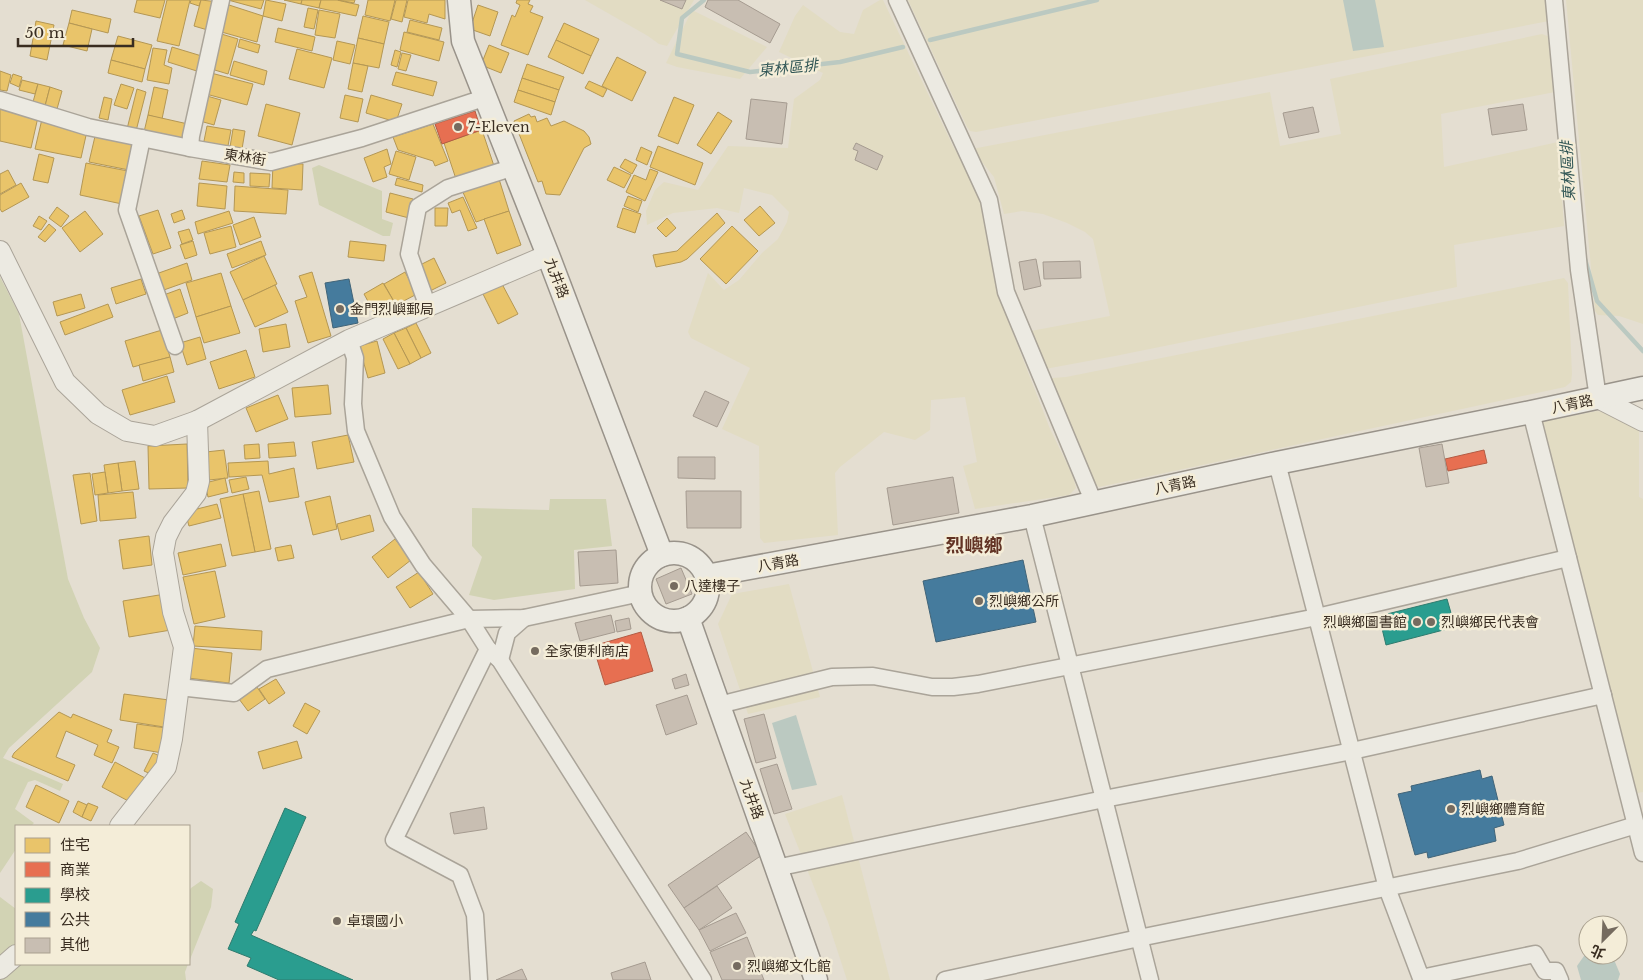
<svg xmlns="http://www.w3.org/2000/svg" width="1643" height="980" font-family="'Libre Baskerville','Noto Sans TC',serif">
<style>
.farmland{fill:#e2dcc3}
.green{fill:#d2d3b4}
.water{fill:#bbc9c1}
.homes{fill:#e9c46a;stroke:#b49754}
.shops{fill:#e76f51;stroke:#b35b43}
.schools{fill:#2a9d8f;stroke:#2e7b6e}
.public{fill:#457b9d;stroke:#416478}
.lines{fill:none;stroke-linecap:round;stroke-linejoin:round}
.stream{stroke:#bbc9c1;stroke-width:4.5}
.building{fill:#c8beb2;stroke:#a59b90}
.minor-casing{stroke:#aaa499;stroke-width:19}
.tertiary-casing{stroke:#aaa499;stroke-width:22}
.secondary-casing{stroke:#99938a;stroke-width:25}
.minor{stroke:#eceae2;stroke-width:16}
.tertiary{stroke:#eceae2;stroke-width:20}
.secondary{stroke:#eceae2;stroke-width:22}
.poi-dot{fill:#756b5f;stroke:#f4edd8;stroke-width:2}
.labels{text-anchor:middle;stroke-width:5;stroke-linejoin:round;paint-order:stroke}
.poi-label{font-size:14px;fill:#392d21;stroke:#f4edd8;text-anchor:start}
.street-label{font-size:14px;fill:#392d21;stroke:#f4edd8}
.water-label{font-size:15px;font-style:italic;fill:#325756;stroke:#f4edd8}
.district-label{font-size:19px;font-weight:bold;fill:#623324;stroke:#f4edd8}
</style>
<rect width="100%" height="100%" fill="#e4ded1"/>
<g class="farmland">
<path d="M585,0H694L667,46L659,44L648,36Z"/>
<path d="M880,0H883L953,146L978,189L997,282V292L1050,429L1073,476L1076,488L1069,495L975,509L963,466L977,462L965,397L931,400L930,430L915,440L884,432L840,467L835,473L838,535L764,543L760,538L759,446L722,429L750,368L691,338L688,332L708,273L724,290L739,280L762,253L778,239L787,222L789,212L772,195L744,188L739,213L717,208L673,213L647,225L646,211L655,190L664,182L698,190L728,146L788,148L794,99L820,80L823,73L779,52L795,16L803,5L840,32L854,34L863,10Z"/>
<path d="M908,0H1547L1549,21L976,132L970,131L967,127Z"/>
<path d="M1566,0H1643V324L1619,316L1598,315L1595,311Z"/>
<path d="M692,10L767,47L740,79L677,67L666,63Z"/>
<path d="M1542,34L1550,37L1555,92L1441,114L1444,167L1558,142L1564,226L1454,245L1457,287L1115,356L1045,369L1031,331L1110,316L1093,239L1085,232L1067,223L1043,214L1022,211L1004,214L994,177L973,151L977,148L1270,92L1280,146L1341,134L1330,79Z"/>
<path d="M1564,278L1568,283L1572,374L1571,382L1565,387L1099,487L1093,482L1050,380L1053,378L1066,377Z"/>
<path d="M1597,411L1609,413L1639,429V497L1643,499V792L1632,794L1541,422Z"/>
<path d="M789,584L820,697L748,714L718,624L732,594Z"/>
<path d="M842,795L890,980H847L828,922L785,814Z"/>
</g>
<g class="green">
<path d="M319,165L382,191V219L393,223L390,236H383L319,205L312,168Z"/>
<path d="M0,277L19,314L68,579L84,618L100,648L92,672L9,748L3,758L63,784L60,791L35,780L28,782L15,809L34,823L31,826H16V849L0,873Z"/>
<path d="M550,499H606L612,546L574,550L575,589L494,600L469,595L482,557L472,546V508L549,510Z"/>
<path d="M201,881L213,889L211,907L189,962V892L191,888Z"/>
<path d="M0,897L16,909V964H188L185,972L186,980H0Z"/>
</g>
<g class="water">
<path d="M1343,0H1375L1384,47L1353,51Z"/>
<path d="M796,715L817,785L792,790L772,723Z"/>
<path d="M1589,955H1612L1620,974L1618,980H1581L1577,966L1584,956Z"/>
</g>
<g class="homes">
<path d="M137,0H165L160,18L134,12Z"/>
<path d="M167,0H190L179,46L157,41Z"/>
<path d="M191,0H201L199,6L190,3Z"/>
<path d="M201,0L219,2L211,31L194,26Z"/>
<path d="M228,0H264L261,9Z"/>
<path d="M266,0L286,4L282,21L263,16Z"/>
<path d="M284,0H302L301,4Z"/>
<path d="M302,0H321L319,8L301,4Z"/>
<path d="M321,0H337L359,5L356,16L319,8Z"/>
<path d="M338,0H355L354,3Z"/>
<path d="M368,0H395L390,21L365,15Z"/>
<path d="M396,0H407L402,22L391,19Z"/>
<path d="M408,0H445V19L429,14L427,23L404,17Z"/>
<path d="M517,0H530L528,4L533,6L530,12L543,17L528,55L501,45L512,15L515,17L520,5L516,3Z"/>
<path d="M226,4L263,16L257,42L218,31Z"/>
<path d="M478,5L498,12L490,36L470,29Z"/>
<path d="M308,8L318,10L314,29L304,27Z"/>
<path d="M72,10L111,19L108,33L69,23Z"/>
<path d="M319,10L340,14L335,38L315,35Z"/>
<path d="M363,16L389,22L384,44L358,38Z"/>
<path d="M410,20L442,28L439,40L407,32Z"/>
<path d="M36,21L54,25L47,60L30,56Z"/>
<path d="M69,23L92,29L87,51L63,45Z"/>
<path d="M564,23L599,39L591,56L556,40Z"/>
<path d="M278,28L315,37L312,51L275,42Z"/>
<path d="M404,32L444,42L439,61L400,50Z"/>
<path d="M218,33L238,39L228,74L208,68Z"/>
<path d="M118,36L152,45L145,69L111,60Z"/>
<path d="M358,38L384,44L379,68L353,63Z"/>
<path d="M240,39L260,45L258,53L238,47Z"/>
<path d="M556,40L591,56L583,74L548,57Z"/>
<path d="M337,41L355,45L350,64L333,60Z"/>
<path d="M489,45L509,53L501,73L481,65Z"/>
<path d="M172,47L205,57L200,72L168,62Z"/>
<path d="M153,48L167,50L164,65L172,68L169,84L147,80Z"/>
<path d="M297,49L332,58L324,88L289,79Z"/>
<path d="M395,50L401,52L397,67L391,65Z"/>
<path d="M402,53L411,55L406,71L398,69Z"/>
<path d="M617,57L646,72L632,101L602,86Z"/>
<path d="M111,60L145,69L142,82L108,73Z"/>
<path d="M234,61L267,71L264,85L230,75Z"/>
<path d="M353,63L368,66L362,92L348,89Z"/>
<path d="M527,64L564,77L559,90L522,78Z"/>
<path d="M0,71L11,75L7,91L0,90Z"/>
<path d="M396,72L437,82L433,96L392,85Z"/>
<path d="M211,73L253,84L247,105L206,94Z"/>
<path d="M13,74L22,77L19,87L10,83Z"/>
<path d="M522,78L559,90L555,102L518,90Z"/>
<path d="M22,80L38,84L35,94L19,90Z"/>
<path d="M589,81L607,89L603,97L585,88Z"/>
<path d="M38,84L50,87L45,106L33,102Z"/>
<path d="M121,84L134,88L127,109L114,105Z"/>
<path d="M50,87L62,91L57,109L45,106Z"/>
<path d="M154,87L168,90L162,119L148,115Z"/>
<path d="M137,89L146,92L136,131L127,129Z"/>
<path d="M518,90L555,102L551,115L514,102Z"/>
<path d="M345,95L363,99L358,122L340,118Z"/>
<path d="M371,95L402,104L396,122L366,113Z"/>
<path d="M207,96L221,100L214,125L200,121Z"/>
<path d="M104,97L112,99L108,120L99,118Z"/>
<path d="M674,97L694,105L678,144L658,136Z"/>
<path d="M0,104L38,117L31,148L0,141Z"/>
<path d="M266,104L300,113L292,145L258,136Z"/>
<path d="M718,112L732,121L711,154L697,145Z"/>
<path d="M529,114L531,117L535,116L537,122L547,118L551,126L564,121L584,131L589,137L591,144L584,148L560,195L546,194L542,181L538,182L514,121Z"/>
<path d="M148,115L188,124L184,141L144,132Z"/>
<path d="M42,119L87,131L81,158L35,149Z"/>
<path d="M433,124L448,161L435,166L433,161L398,150L393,137Z"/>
<path d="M207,126L231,130L227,151L203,146Z"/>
<path d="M233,129L245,131L241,155L229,153Z"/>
<path d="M482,130L494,166L456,179L444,143Z"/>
<path d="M96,132L136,141L129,170L89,162Z"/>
<path d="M658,146L703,163L695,185L650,167Z"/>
<path d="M641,147L652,152L647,165L636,160Z"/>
<path d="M387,149L391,164L384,167L387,177L373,182L364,158Z"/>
<path d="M396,151L416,157L409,180L389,174Z"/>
<path d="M39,154L54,158L48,183L33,180Z"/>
<path d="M625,159L637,165L632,174L620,167Z"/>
<path d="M202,161L230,165L227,182L199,179Z"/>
<path d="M86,163L128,171L122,204L80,195Z"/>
<path d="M273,163L303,164L302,190L272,188Z"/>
<path d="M614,167L631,175L624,188L607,180Z"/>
<path d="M650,169L658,172L645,201L626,192L634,175L646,180Z"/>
<path d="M8,170L16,185L0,194V174Z"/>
<path d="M234,172L244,173V183L233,182Z"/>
<path d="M250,173L270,174L269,187L250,186Z"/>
<path d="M397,178L423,185L422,192L395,185Z"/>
<path d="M499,179L509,211L476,222L462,190Z"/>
<path d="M21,183L29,197L2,212L0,209V195Z"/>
<path d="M199,183L227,186L225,209L197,206Z"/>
<path d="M235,186L288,190L286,214L234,211Z"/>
<path d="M390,193L413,199L409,218L386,212Z"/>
<path d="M628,196L642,201L638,212L624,206Z"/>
<path d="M463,197L477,228L468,231L460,210L452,213L448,203Z"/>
<path d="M760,206L775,223L759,236L744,220Z"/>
<path d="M57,207L69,216L61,227L49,218Z"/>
<path d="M435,208H448L447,226H435Z"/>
<path d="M623,208L641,214L635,233L617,227Z"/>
<path d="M158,210L171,248L153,254L139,216Z"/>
<path d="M182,210L185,219L174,223L171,214Z"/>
<path d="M85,211L103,234L80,252L62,228Z"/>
<path d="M229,211L233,223L198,234L195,222Z"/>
<path d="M509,211L521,245L497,254L484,219Z"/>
<path d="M717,213L725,223L687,259L681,262L656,267L653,255L677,251Z"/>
<path d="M39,216L47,221L41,230L33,226Z"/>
<path d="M254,217L261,237L240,245L233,225Z"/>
<path d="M667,218L676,228L666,237L657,228Z"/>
<path d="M49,224L56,230L45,242L38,237Z"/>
<path d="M231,226L236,247L210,254L204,233Z"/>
<path d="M732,226L758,251L726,284L700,259Z"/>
<path d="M189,229L193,240L182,244L178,232Z"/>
<path d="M193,241L197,255L185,259L180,245Z"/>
<path d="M261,241L266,255L232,268L227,254Z"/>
<path d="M350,241L386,245L384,261L348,257Z"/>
<path d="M264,256L277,284L243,300L230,272Z"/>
<path d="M434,258L446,283L430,291L418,266Z"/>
<path d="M187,263L192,280L161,291L156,274Z"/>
<path d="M312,272L331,336L308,343L295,301L307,297L299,276Z"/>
<path d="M405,272L417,294L396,305L384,284Z"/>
<path d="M221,273L231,306L196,317L186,283Z"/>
<path d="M141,279L146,294L116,304L111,288Z"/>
<path d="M383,283L396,305L376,316L364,294Z"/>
<path d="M502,284L518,314L498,324L483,294Z"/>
<path d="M275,285L288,312L255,327L243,300Z"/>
<path d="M180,289L188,313L170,320L161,296Z"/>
<path d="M81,294L85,308L57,316L53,302Z"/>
<path d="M108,304L113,317L65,335L60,322Z"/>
<path d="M231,306L240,333L204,343L196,317Z"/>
<path d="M416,323L431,353L421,358L406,328Z"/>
<path d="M286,324L290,347L263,352L259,329Z"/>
<path d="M406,328L421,358L410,364L394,333Z"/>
<path d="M162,330L170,357L133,367L125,341Z"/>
<path d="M394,333L410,364L398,369L383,339Z"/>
<path d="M200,337L206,359L187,365L180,343Z"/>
<path d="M377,341L385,373L368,378L359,346Z"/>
<path d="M246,350L255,377L219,389L210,362Z"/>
<path d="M170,357L174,372L143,381L139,365Z"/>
<path d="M167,376L175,402L130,415L122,390Z"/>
<path d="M328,385L331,414L295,417L292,388Z"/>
<path d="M278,395L288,419L256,432L246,408Z"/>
<path d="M348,435L354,462L317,469L312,442Z"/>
<path d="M294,442L296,456L269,458L268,444Z"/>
<path d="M187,444L188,488L149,489L148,446Z"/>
<path d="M259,444L260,458L245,459L244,445Z"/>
<path d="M224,450L228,478L209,480L206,452Z"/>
<path d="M135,461L139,489L122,491L118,463Z"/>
<path d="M268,461L269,474L294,468L299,497L269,502L262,475L229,477L228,463Z"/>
<path d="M118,463L122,491L108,493L104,465Z"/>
<path d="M105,472L108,493L95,495L92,474Z"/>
<path d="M90,473L97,521L81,524L73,475Z"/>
<path d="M246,477L249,489L232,493L229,480Z"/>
<path d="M225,478L228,492L208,497L205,483Z"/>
<path d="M259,491L271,549L255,552L243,494Z"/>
<path d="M133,492L136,518L100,521L98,495Z"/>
<path d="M243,494L255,552L232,556L220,499Z"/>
<path d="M330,496L337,529L313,535L305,502Z"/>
<path d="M217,504L221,518L189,526L185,512Z"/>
<path d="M370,515L374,531L341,540L337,524Z"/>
<path d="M149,536L152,565L123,569L119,540Z"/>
<path d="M395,539L411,560L388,578L372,557Z"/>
<path d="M221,544L226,566L183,575L178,553Z"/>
<path d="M291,545L294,558L278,561L275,548Z"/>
<path d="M215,571L225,617L194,624L183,577Z"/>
<path d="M419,572L433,594L410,608L396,587Z"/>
<path d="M165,594L171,630L129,637L123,601Z"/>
<path d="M195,626L262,631L261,650L193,646Z"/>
<path d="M191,648L232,653L229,683L188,678Z"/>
<path d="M276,679L285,693L269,704L259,689Z"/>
<path d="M257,687L265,699L248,711L239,699Z"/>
<path d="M124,694L169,700L164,727L120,720Z"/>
<path d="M305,703L320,711L307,734L293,726Z"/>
<path d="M59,712L71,718L73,714L112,730L107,742L119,747L112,763L94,755L98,745L66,731L56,757L75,765L68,781L12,757L14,753Z"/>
<path d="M137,724L166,728L162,753L134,748Z"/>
<path d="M297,741L302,758L263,769L258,752Z"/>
<path d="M153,753L162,757L153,775L144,771Z"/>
<path d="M115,762L147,779L134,804L102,787Z"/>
<path d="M36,785L69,801L59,823L26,807Z"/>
<path d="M78,801L87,805L82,817L73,812Z"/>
<path d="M88,803L98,807L91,821L82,817Z"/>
</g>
<g class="shops">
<path d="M475,111L481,130L442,144L435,124Z"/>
<path d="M1484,450L1487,463L1448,471L1445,459Z"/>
<path d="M641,632L653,671L605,685L593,646Z"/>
</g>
<g class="schools">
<path d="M1447,599L1455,627L1386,645L1379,616Z"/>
<path d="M285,808L306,817L256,931L254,930L251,935L353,980H279L247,966L251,958L228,949L239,924L235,922Z"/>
</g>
<g class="public">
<path d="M349,279L358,323L333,328L325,283Z"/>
<path d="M1023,560L1036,622L936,642L923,581Z"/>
<path d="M1480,770L1482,779L1492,776L1504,825L1494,828L1496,841L1428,858L1427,852L1415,855L1398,794L1412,791L1411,786Z"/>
</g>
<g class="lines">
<g class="stream">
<path d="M704,0L682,18L677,54L750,72L840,62L903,47"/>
<path d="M930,40L1097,0"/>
<path d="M1585,259L1597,301L1643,351"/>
</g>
</g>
<g class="building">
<path d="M660,0H686L682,9Z"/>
<path d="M708,0H738L780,24L770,43L705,7Z"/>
<path d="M751,99L787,103L782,144L746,139Z"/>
<path d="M1523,104L1527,130L1492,135L1488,109Z"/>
<path d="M1313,107L1319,132L1289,138L1283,113Z"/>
<path d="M856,143L883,156L877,170L855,160L858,151L853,149Z"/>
<path d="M1036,259L1041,286L1024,290L1019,262Z"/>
<path d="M1080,261L1081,278L1044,279L1043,262Z"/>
<path d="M705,391L729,402L717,427L693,416Z"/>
<path d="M1442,444L1449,483L1426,487L1419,448Z"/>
<path d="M678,457H715V479L678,478Z"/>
<path d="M953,477L959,513L893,525L887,488Z"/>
<path d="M686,491H741V528H687Z"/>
<path d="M616,550L618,583L580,586L578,552Z"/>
<path d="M681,568L692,594L666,604L656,579Z"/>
<path d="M611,615L615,632L580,641L575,623Z"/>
<path d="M629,618L631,629L617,632L615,621Z"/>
<path d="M686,674L689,685L675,689L672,679Z"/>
<path d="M687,695L697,724L666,735L656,705Z"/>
<path d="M764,714L776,758L756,763L744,719Z"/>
<path d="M777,764L792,809L774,814L760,769Z"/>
<path d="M484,807L487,829L454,834L450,813Z"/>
<path d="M746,832L762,855L684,908L668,885Z"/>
<path d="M717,886L732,908L699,930L684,908Z"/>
<path d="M736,913L746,933L710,951L699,930Z"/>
<path d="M747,937L764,980H722L710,952Z"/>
<path d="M645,962L651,980H613L611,973Z"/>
<path d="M522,969L527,980H496Z"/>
</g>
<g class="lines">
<defs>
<g id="minor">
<path d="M897,0L989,200L1006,292L1094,503"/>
<path d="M1554,0L1579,270L1598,398"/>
<path d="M0,100L88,127L190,148L271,162L362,138L487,97"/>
<path d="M142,138L127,210L175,346"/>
<path d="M190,148L191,136L221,0"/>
<path d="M428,307L409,254L418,207L448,188L514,167"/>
<path d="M349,340L355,358L353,404L356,431L392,517L423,565L469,619L524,618L641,593"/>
<path d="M1531,412L1643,853"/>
<path d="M1277,463L1387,888L1421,978L1535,954L1545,971H1556L1560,980"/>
<path d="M1032,516L1150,980"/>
<path d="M500,660L507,633L524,618"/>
<path d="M179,687L234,693L267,669L469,619L488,649L500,660L703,980"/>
<path d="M719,705L832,677L873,676L932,687H953L978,684L1317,617L1568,558"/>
<path d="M776,868L1104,799L1352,751L1603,695"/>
<path d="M479,980L475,915L460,875L394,840L488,649"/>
<path d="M945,980L1139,938L1518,861L1636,825"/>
</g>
<g id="tertiary">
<path d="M0,251L65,382L98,414L127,431L155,436L197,421L349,340L548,255"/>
<path d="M1598,398L1643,421"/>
<path d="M120,826L166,767L172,739L184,647L173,612L163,553L166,537L173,523L196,493L199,481L197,421"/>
<path d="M0,969L16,955"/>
</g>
<g id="secondary">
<path d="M459,0L463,41L548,255L662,555"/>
<circle cx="674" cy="587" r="34"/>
<path d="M706,576L1032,516L1277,463L1531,412L1643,388"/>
<path d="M688,618L816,980"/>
</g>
</defs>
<use href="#minor" class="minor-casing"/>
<use href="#tertiary" class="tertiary-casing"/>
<use href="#secondary" class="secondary-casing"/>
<use href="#minor" class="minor"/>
<use href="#tertiary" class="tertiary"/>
<use href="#secondary" class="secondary"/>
</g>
<g class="poi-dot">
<circle cx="458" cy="127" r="5"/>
<circle cx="340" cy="309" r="5"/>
<circle cx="674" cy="586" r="5"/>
<circle cx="979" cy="601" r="5"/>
<circle cx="1417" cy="622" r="5"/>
<circle cx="1431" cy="622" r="5"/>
<circle cx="535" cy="651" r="5"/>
<circle cx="1451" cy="809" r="5"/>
<circle cx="337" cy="921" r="5"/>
<circle cx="737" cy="966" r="5"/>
</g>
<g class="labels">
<g class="poi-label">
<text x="468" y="132">7-Eleven</text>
<text x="350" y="314">金門烈嶼郵局</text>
<text x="684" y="591">八達樓子</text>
<text x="989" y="606">烈嶼鄉公所</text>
<text x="1407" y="627" text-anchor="end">烈嶼鄉圖書館</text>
<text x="1441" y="627">烈嶼鄉民代表會</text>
<text x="545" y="656">全家便利商店</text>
<text x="1461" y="814">烈嶼鄉體育館</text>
<text x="347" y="926">卓環國小</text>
<text x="747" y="971">烈嶼鄉文化館</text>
</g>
<g class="street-label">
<text transform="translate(245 157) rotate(9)" y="5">東林街</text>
<text transform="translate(557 278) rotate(69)" y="5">九井路</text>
<text transform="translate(1572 404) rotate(-12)" y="5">八青路</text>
<text transform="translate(1175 485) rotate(-12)" y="5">八青路</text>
<text transform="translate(778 563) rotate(-10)" y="5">八青路</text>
<text transform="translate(752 799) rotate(70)" y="5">九井路</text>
</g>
<g class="water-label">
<text transform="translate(788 68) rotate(-6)" y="5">東林區排</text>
<text transform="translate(1568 171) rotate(-93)" y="5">東林區排</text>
</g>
<g class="district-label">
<text x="974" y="552">烈嶼鄉</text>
</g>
</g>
<rect x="15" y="825" width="175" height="140" fill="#f4edd8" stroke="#a9a08f"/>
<rect x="25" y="838" width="25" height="15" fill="#e9c46a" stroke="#a9a08f"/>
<text x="60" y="850" font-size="15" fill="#392d21">住宅</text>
<rect x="25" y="862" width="25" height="15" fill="#e76f51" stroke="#a9a08f"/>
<text x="60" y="875" font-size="15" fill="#392d21">商業</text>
<rect x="25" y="888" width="25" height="15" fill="#2a9d8f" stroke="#a9a08f"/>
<text x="60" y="900" font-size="15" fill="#392d21">學校</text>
<rect x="25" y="912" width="25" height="15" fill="#457b9d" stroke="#a9a08f"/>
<text x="60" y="925" font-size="15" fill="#392d21">公共</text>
<rect x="25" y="938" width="25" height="15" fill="#c8beb2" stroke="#a9a08f"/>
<text x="60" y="950" font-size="15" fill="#392d21">其他</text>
<g transform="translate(1603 940) rotate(204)"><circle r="24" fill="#f4edd8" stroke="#a9a08f"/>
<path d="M0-4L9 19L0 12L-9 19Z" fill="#756b5f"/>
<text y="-8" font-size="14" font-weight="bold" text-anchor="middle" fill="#392d21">北</text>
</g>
<path d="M18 38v8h115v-8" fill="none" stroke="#392d21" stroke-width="2.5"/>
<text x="25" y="38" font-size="15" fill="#392d21" stroke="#f4edd8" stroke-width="4" paint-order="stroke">50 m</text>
</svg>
